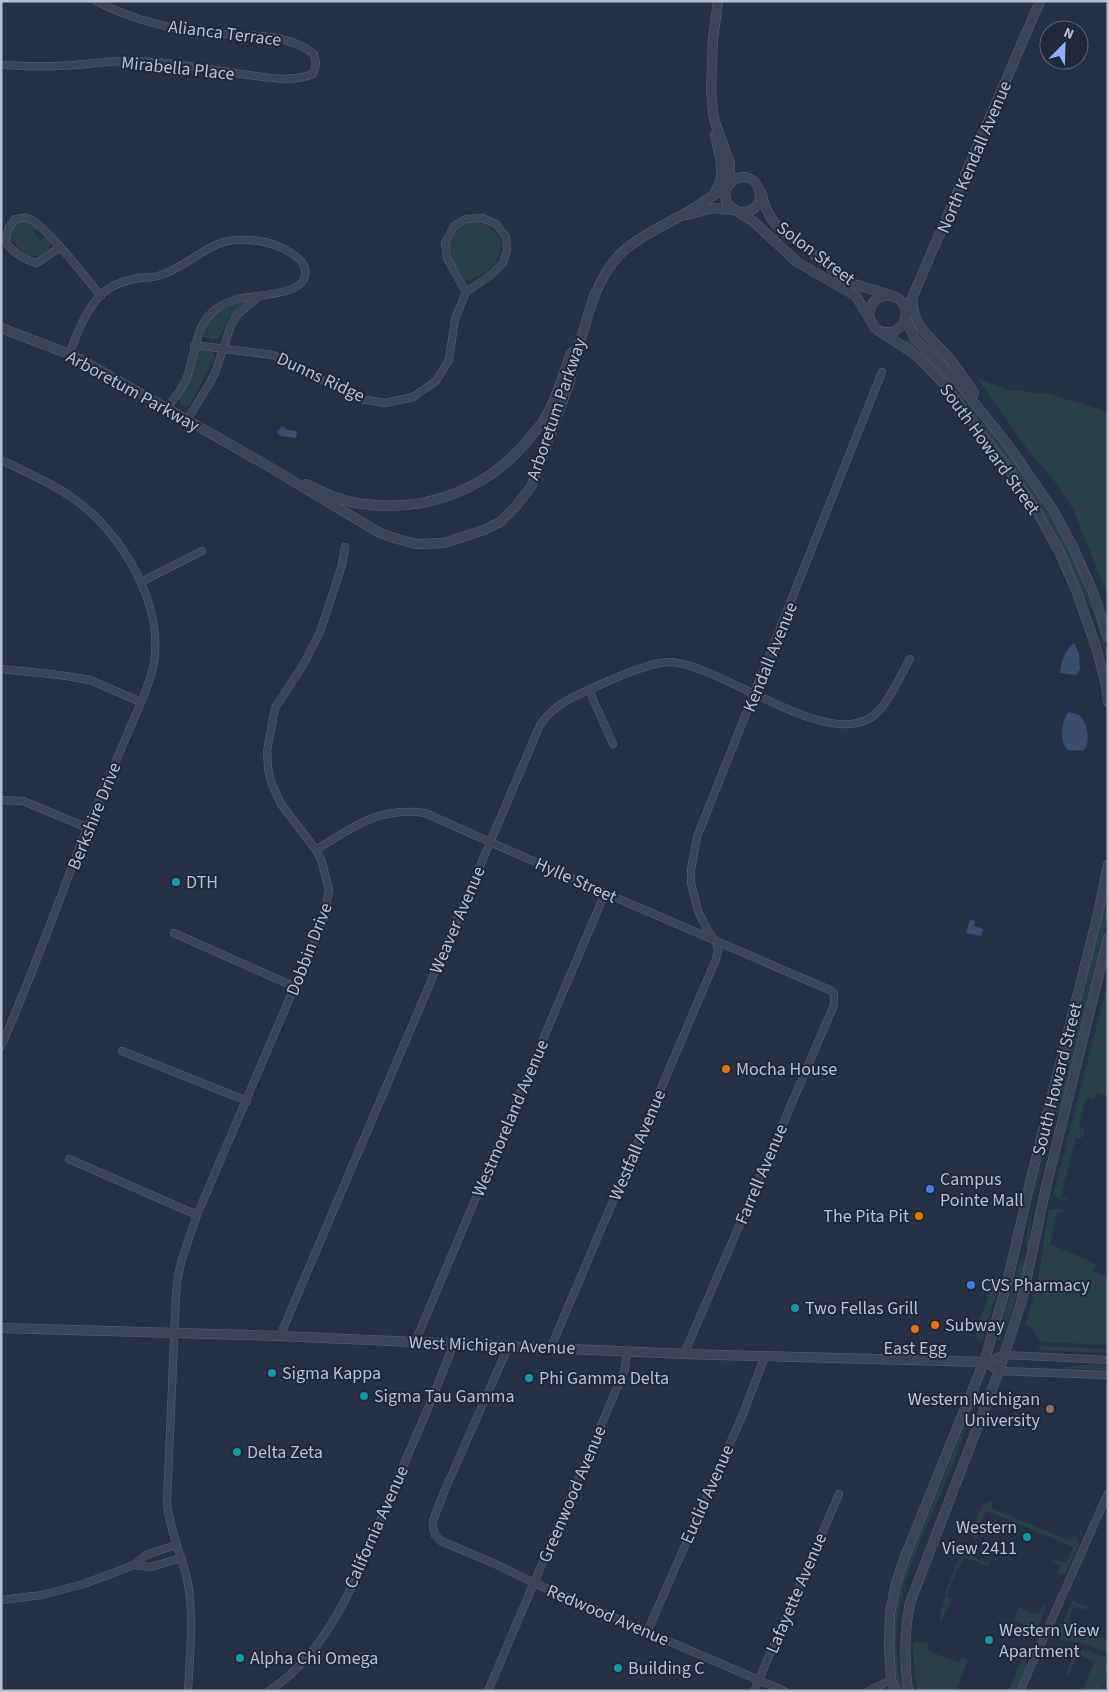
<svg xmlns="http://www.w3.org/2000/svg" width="1109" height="1692" font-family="'Source Sans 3',sans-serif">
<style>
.green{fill:#294046}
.water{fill:#3c4c6e}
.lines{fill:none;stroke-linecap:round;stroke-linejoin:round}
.minor-casing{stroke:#5a6171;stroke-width:8}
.tertiary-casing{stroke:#5a6171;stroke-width:10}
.minor{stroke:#3b4354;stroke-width:7}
.tertiary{stroke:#3b4354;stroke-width:9}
.culture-dot{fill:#0f9aa8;stroke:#20283a;stroke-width:2}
.food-dot{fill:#e8710a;stroke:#20283a;stroke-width:2}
.shop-dot{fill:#3f7fe0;stroke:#20283a;stroke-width:2}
.education-dot{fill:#8d6e63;stroke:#20283a;stroke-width:2}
.labels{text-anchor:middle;stroke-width:4;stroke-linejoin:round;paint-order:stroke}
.street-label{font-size:18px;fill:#b9bfcd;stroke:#20283a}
.poi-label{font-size:18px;fill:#b9bfcd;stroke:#20283a;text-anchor:start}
</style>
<rect width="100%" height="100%" fill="#263145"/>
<g class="green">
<path d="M22,221H28L39,228L34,233L41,240L46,236L52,242C51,247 49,249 45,252C33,263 20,251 12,240L11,230L15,224Z"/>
<path d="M471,222C493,222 510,243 495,263C490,271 477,276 469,281C463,279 463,275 459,270C456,265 452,261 451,256C445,240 456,226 471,222Z"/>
<path d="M245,301L228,319L220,338L212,340L204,337C197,318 231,304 245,301Z"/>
<path d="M909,338L913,345C944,371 968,400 992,432C1037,490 1069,541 1094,610C1099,625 1108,645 1108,661L1093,611L1083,594L1054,530L1033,495L1018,473L946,379L927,359L905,342Z"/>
<path d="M200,350L211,351L214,354V359L191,403L185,407L181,405L179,399L189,381L197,352Z"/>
<path d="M977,378L1009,390L1050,394L1108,412V597L1073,509L1053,479L1030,453Z"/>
<path d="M1108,895V916L1061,1106L1057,1116L1052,1123Z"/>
<path d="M1108,982V1097L1097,1093L1094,1099L1086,1098L1079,1127L1084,1129V1134L1081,1138H1076L1061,1197L1067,1198L1066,1201L1053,1196Z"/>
<path d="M1045,1153L1032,1206L1029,1246L1027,1249C1024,1241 1040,1160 1045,1153Z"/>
<path d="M1054,1209L1062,1210L1064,1212H1057L1050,1244L1096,1264L1093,1271L1108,1277V1345L1041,1342L1031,1327L1026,1325L1039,1275L1048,1213L1049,1210Z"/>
<path d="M1021,1258H1024L1026,1261L1020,1289L1000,1341L997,1340Z"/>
<path d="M997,1274L1000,1282L982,1341L976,1339L975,1336L978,1330V1323Z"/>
<path d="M1040,1346L1107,1349L1108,1351L1103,1353L1038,1350Z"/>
<path d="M1090,1364L1108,1365V1370L1065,1368V1367Z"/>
<path d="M977,1389H980C968,1422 957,1454 944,1486C915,1555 882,1612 903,1691H898C881,1605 910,1558 942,1482C955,1451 966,1420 977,1389Z"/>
<path d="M991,1501L993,1503L991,1508L1070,1541L1073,1535L1077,1537L1079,1545L1066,1572L1062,1574L1057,1573L1060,1566L1052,1562L1053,1559L1066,1563L1073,1547L993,1513L986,1511L979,1527L990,1533L989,1536L978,1531L976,1536L979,1539H975C968,1530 979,1514 983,1504Z"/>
<path d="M967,1549L973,1550L971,1556L987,1562L991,1556L992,1560L987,1566L964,1557L960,1567L958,1568L946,1597L951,1600L940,1625C939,1611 955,1556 967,1549Z"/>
<path d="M1072,1601L1088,1607L1087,1610L1074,1606L1068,1621L1075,1624V1627L1108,1640V1653L1080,1643L1058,1639L1057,1637Z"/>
<path d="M1043,1606L1046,1607L1036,1630L1014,1620L1019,1607L1033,1614H1038Z"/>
<path d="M913,1642L928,1643V1651L959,1663L962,1657L968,1660L956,1691H917L913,1655Z"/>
<path d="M1077,1648L1088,1651L1108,1658V1675L1101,1691H1082L1094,1662L1078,1655L1069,1674L1066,1673Z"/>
<path d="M1024,1654C1031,1664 1019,1681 1014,1691H1008Z"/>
</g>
<g class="water">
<path d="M282,426L287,430L296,431L297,433L296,438L280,436L277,432Z"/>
<path d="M1074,643L1079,654L1080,670L1075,675L1060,673C1060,664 1066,648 1074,643Z"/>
<path d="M1069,712L1079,715C1087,722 1092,742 1083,751L1068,750C1059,742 1061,720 1069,712Z"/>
<path d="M970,919L975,921L974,926L983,929L981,936L966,933Z"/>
</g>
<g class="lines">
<defs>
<g id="minor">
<path d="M1,65C19,66 37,67 55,66C80,66 106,60 131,61C171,61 210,70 249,75C270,78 294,82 313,74L316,64L314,54C284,30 242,37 206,33C169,29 129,18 96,1"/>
<path d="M60,247L37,263C24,260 15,254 6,243L8,229L15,219C18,219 24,217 27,218C42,220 89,282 101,296"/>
<path d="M194,345L273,355L360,399L385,403L413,397L436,381L449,360L455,319L466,292L492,274L503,263L507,250L506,237L496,224L482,218L466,219L454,226L445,243L447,258L466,292"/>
<path d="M69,354C78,332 86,308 104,292C113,284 128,280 139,278C145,277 152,278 158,276C180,270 197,253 218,244C230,239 245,239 259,241C274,243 310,257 305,276C301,296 252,295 237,299C230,301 222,305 216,309C194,325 196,354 187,377C183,389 174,398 167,408"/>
<path d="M187,420L208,386L215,373L231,325L237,315L258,297"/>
<path d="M1,460C26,472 52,483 74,499C123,533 166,608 153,668C148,689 138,709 130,728C116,762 101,795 87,829C58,901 33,975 1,1046"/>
<path d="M141,582L202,551"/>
<path d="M1,669L60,675L90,680L141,702"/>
<path d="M589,690L613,744"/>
<path d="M1,800L23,801L88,828"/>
<path d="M316,850C352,827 380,806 425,813L605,893L832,991L834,994V1005L684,1354"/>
<path d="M174,933L295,987"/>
<path d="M122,1051L247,1101"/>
<path d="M69,1159L197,1215"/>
<path d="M280,1336L540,725C548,713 558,705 571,698C593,688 650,660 671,662C722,665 827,751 873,716C888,705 900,676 910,659"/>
<path d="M415,1342L605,893"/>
<path d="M509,1345L444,1492L433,1521V1527L435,1535L441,1541L493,1563L534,1583L784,1691"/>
<path d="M551,1347L716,959L718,951L716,942L708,931L698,911L691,883V870L697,837L882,372"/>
<path d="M984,1362L999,1371L1108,1375"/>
<path d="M984,1362L1004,1355L1108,1360"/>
<path d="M134,1565L151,1567L181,1558"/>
<path d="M1,1600L42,1595L84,1584L134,1565L146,1555L176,1545"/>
<path d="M647,1632L743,1414L765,1356"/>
<path d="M188,1691C190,1655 194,1619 188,1584C183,1556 169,1531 167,1502L176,1294L178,1276L182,1259L197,1215L324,918L329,890L322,862L316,850L281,804L271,782L268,768L267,751L275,708L303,665L320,632L342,565L345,547"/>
<path d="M269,1691C335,1648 361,1564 391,1494C413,1444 435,1394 454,1343"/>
<path d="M488,1691L625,1369L627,1351"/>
<path d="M754,1691L839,1494"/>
<path d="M868,1691L891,1680"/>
<path d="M1020,1691L1108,1493"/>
</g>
<g id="tertiary">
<path d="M718,1L713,39L711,91L714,119L730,164L729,184L725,191L726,201L729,206L754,222L797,262L856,296L875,328L910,351L924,363L943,383L1009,469L1037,511L1060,553L1078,595L1095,644L1106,684L1108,702"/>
<path d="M729,184C757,158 777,214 739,212"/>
<path d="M761,192C765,206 768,216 778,227L851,283L890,295"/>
<path d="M714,194C728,174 719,155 715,135"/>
<path d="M687,215L713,208L734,210"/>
<path d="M594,297C612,251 634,241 675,219C693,210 710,197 727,187"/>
<path d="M913,301C911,325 934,341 948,357C957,368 966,381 974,393"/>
<path d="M906,312L1040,1"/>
<path d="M869,318C868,283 918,292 903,325L893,332H882"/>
<path d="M906,319L915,339L958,382L1008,445L1053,510L1072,545L1093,592L1108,637"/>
<path d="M1,328L69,354L89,364L261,462L378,532L394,538L416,544L444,543L484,530L500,522L515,507L531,487L570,381L574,361L595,293"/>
<path d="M306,484C325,493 343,502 364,504C429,513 492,487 532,435C536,430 541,425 544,420C556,400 563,375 571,353"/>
<path d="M1,1328L280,1336L684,1354L984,1362"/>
<path d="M895,1691L891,1680L889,1647L890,1613L896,1583L906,1554L984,1362L1007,1284L1030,1183L1098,914L1108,865"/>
<path d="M908,1691C904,1661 904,1633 910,1603L999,1371L1022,1300L1046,1187L1108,938"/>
</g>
</defs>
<use href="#minor" class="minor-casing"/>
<use href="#tertiary" class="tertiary-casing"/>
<use href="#minor" class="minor"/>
<use href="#tertiary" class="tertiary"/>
</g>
<g class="culture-dot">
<circle cx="176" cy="882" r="5"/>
<circle cx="795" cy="1308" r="5"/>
<circle cx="272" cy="1373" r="5"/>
<circle cx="529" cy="1378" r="5"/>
<circle cx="364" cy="1396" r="5"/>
<circle cx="237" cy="1452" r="5"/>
<circle cx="1027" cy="1537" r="5"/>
<circle cx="989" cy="1640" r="5"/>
<circle cx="240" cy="1658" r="5"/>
<circle cx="618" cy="1668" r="5"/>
</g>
<g class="food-dot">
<circle cx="726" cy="1069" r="5"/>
<circle cx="919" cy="1216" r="5"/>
<circle cx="935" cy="1325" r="5"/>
<circle cx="915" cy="1329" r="5"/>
</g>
<g class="shop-dot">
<circle cx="930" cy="1189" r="5"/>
<circle cx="971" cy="1285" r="5"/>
</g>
<circle class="education-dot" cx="1050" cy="1409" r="5"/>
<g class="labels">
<g class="street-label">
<text transform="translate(225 33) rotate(7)" y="6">Alianca Terrace</text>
<text transform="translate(178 68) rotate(6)" y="6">Mirabella Place</text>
<text transform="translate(974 157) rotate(-67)" y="6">North Kendall Avenue</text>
<text transform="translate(816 253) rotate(37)" y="6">Solon Street</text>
<text transform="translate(321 377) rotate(25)" y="6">Dunns Ridge</text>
<text transform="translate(133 391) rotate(29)" y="6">Arboretum Parkway</text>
<text transform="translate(556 409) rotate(-71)" y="6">Arboretum Parkway</text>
<text transform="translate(990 449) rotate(54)" y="6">South Howard Street</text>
<text transform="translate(770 657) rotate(-68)" y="6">Kendall Avenue</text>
<text transform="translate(94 816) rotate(-68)" y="6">Berkshire Drive</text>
<text transform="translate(576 880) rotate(24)" y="6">Hylle Street</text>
<text transform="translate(457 920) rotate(-67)" y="6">Weaver Avenue</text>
<text transform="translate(309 949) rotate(-69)" y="6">Dobbin Drive</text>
<text transform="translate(1057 1079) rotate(-76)" y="6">South Howard Street</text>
<text transform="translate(510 1118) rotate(-67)" y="6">Westmoreland Avenue</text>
<text transform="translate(637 1145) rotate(-67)" y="6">Westfall Avenue</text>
<text transform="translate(761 1174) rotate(-67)" y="6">Farrell Avenue</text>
<text transform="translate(492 1345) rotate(2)" y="6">West Michigan Avenue</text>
<text transform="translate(572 1494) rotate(-67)" y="6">Greenwood Avenue</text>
<text transform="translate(707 1494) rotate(-66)" y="6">Euclid Avenue</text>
<text transform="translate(376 1527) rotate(-66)" y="6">California Avenue</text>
<text transform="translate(796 1593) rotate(-67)" y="6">Lafayette Avenue</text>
<text transform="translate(608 1615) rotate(23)" y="6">Redwood Avenue</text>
</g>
<g class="poi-label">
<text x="186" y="888">DTH</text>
<text x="736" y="1075">Mocha House</text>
<text x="940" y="1185">Campus<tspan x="940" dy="21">Pointe Mall</tspan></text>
<text x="909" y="1222" text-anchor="end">The Pita Pit</text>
<text x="981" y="1291">CVS Pharmacy</text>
<text x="805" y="1314">Two Fellas Grill</text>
<text x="945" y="1331">Subway</text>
<text x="915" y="1354" text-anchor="middle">East Egg</text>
<text x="282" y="1379">Sigma Kappa</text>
<text x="539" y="1384">Phi Gamma Delta</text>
<text x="374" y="1402">Sigma Tau Gamma</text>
<text x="1040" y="1405" text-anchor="end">Western Michigan<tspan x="1040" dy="21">University</tspan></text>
<text x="247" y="1458">Delta Zeta</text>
<text x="1017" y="1533" text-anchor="end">Western<tspan x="1017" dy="21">View 2411</tspan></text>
<text x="999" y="1636">Western View<tspan x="999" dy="21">Apartment</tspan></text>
<text x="250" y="1664">Alpha Chi Omega</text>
<text x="628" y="1674">Building C</text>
</g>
</g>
<rect width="1109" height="1692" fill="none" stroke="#b9bfcd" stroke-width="5"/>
<g transform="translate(1064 45) rotate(23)"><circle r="24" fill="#20283a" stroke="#5d6475"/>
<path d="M0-4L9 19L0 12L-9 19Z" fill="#90b0fc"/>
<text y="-8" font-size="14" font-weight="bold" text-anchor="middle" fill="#b9bfcd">N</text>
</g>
</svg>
